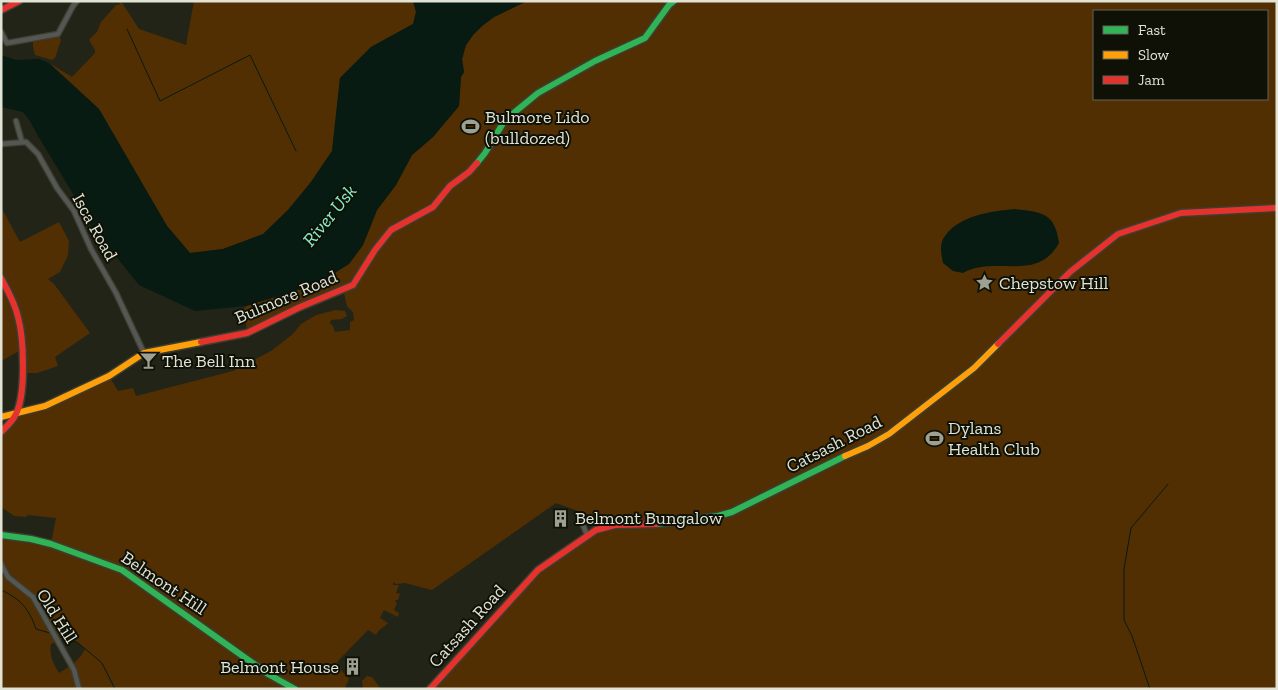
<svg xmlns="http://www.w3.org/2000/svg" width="1278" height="690" font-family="'Zilla Slab',serif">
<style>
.green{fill:#522f03;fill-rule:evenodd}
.water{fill:#071b12}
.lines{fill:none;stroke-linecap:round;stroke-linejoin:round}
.stream{stroke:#071b12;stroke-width:1}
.street-casing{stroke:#3c3e32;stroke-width:7}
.fast-casing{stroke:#3c3e32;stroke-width:9}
.slow-casing{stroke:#3c3e32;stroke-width:9}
.jam-casing{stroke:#3c3e32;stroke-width:9}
.street{stroke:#545752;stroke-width:4.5}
.fast{stroke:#30b455;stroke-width:6}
.slow{stroke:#ff9f0a;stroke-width:6}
.jam{stroke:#e5322d;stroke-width:6}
.labels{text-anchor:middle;stroke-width:4;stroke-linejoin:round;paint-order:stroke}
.poi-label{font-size:18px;fill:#e1e4d5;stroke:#0f1107;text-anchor:start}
.street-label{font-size:18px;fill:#e1e4d5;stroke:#0f1107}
.water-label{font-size:19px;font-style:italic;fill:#89efc8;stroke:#0f1107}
</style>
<rect width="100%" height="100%" fill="#222417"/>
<g class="green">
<path d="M121,1L139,29L186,45L194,1H413L416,12L413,24L371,47L340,78L332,151L311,182L288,210L263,234L223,249L190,253L167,226L99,109L49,63L72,77L95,53V50L89,40L97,32L101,22L116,5H119Z"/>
<path d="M527,1H1277V689H433L538,570L575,542L614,524L556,503L432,590L405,583L396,584L393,582V585H399L396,593L400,594L398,600H396L395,602L397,603L394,610L399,613L398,617L384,610L380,618L388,623C384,628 379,628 376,635L368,630L337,662L341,668L340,669L349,679L345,688L302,689L286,682L269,678L288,689H1V576L8,577L1,564V535L51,544L56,518L27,515V517L14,516L1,507V432L16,413L45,406L109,376L118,391L133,388L136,396L233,371L271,351L293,334L301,324L316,315L335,310L345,311L347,316L342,319L331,320L330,323L333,326L335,332L350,330V322L354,320L353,312L347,306L343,289L247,333L246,323L240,313L246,306L304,288L328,277L349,264L363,245L377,210L396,185L412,155L433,137L459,106L461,77L464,72L462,59L466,45L473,35L482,26L494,17ZM1094,11H1267V99H1094ZM63,638L77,642L85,649C80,660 69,667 59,673C53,663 49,655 51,644Z"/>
<path d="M58,34L61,40L55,58L52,60L35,55L33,47V40Z"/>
<path d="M1,207L20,242L59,222L69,241L68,255L60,272L48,279L54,284L90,333L55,357L58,366L37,373H22L21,350L1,361Z"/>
<path d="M367,676L372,677L381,689H363L362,681Z"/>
</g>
<g class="water">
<path d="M413,1H527L494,17L482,26L473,35L466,45L462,59L464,72L461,77L459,106L433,137L412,155L396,185L377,210L363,245L349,264L328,277L304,288L246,306L195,311L139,285L88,222L75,197L38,136L30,121L23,112L1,107V55L16,60L39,59L49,63L99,109L167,226L190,253L223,249L263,234L288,210L311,182L332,151L340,78L371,47L413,24L416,12Z"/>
<path d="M1014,209C1041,212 1055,212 1059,243C1037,283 996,255 963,273L953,271L943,263C941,254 939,243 945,236C958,216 992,211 1014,209Z"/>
</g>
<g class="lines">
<g class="stream">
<path d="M127,29L160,101L250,55L296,151"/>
<path d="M1,590C21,599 29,609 36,629L50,633"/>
<path d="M57,636L77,642L102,663L115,689"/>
<path d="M1150,689L1132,636L1124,620V569L1131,528L1168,484"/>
</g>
<defs>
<g id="street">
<path d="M1,32L7,43L58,34L73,6L77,1"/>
<path d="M16,121L22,142"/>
<path d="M1,144L26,142L38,154L57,188L74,211L91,249L116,293L144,353"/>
<path d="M581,520L587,535"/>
<path d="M1,564L8,577L33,597L74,670L79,689"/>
</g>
<g id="fast">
<path d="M477,163L485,153L505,120L538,93L595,61L645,38L669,5L674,1"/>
<path d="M656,524L718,516L732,512L845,456"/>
<path d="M1,535L31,539L51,544L122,570L268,674L295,689"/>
</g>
<g id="slow">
<path d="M1,417L45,406L109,376L144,353L201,342"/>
<path d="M845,456L868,446L889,434L974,368L998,344"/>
</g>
<g id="jam">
<path d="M1,10L19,1"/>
<path d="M1,278C8,291 15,303 18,317C24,339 26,394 16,414C13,421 6,427 1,432"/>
<path d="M201,342L247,333L300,307L353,285L375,250L391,230L433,207L450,186L469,172L477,163"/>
<path d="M998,344L1070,272L1118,234L1181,213L1277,208"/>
<path d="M430,689L538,570L596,530L615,525L656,524"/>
</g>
</defs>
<use href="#street" class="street-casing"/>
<use href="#fast" class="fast-casing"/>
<use href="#slow" class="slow-casing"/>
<use href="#jam" class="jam-casing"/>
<use href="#street" class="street"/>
<use href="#fast" class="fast"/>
<use href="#slow" class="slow"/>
<use href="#jam" class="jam"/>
</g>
<defs>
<symbol id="stadium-bare" viewBox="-9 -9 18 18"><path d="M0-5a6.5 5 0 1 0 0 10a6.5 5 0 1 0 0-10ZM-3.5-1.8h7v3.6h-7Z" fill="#9ea192" stroke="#0f1107" stroke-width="2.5" paint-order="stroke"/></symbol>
<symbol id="sight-bare" viewBox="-9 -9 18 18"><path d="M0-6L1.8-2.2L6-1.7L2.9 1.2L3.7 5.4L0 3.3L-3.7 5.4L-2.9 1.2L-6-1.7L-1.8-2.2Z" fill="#9ea192" stroke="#0f1107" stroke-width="2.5" paint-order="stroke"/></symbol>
<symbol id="bar-bare" viewBox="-9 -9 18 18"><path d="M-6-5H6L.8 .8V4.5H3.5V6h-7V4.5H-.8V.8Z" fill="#9ea192" stroke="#0f1107" stroke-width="2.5" paint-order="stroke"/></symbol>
<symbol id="building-bare" viewBox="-9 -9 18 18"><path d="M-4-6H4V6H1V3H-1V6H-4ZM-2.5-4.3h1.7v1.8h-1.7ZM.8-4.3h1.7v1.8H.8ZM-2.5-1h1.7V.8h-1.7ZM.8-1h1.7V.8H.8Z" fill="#9ea192" stroke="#0f1107" stroke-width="2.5" paint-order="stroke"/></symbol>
</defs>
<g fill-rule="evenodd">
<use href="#stadium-bare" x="458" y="114" width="25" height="25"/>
<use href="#sight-bare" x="972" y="270" width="25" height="25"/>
<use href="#bar-bare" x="136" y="348" width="25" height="25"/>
<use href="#stadium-bare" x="922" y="426" width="25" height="25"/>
<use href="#building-bare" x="548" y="506" width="25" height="25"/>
<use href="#building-bare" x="340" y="654" width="25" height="25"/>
</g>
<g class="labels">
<g class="poi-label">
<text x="485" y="123">Bulmore Lido<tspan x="485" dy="21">(bulldozed)</tspan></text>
<text x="999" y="289">Chepstow Hill</text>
<text x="162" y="367">The Bell Inn</text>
<text x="948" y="434">Dylans<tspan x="948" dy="21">Health Club</tspan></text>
<text x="575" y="524">Belmont Bungalow</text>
<text x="339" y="673" text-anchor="end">Belmont House</text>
</g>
<g class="street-label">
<text transform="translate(95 227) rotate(61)" y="6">Isca Road</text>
<text transform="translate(286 297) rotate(-23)" y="6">Bulmore Road</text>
<text transform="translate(834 444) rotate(-27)" y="6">Catsash Road</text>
<text transform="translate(164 583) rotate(34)" y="6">Belmont Hill</text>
<text transform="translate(57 616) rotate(58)" y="6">Old Hill</text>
<text transform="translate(467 626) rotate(-48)" y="6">Catsash Road</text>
</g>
<g class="water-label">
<text transform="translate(329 215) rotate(-51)" y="7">River Usk</text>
</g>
</g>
<rect width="1278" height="690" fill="none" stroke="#e1e4d5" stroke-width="5"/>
<rect x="1093" y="10" width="175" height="90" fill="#0f1107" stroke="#636559"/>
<rect x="1103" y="26" width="25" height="8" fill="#30b455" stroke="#636559"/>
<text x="1138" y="35" font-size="15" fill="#e1e4d5">Fast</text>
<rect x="1103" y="51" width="25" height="8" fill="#ff9f0a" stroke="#636559"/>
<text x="1138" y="60" font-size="15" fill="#e1e4d5">Slow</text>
<rect x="1103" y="76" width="25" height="8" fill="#e5322d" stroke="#636559"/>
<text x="1138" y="85" font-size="15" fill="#e1e4d5">Jam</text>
</svg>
